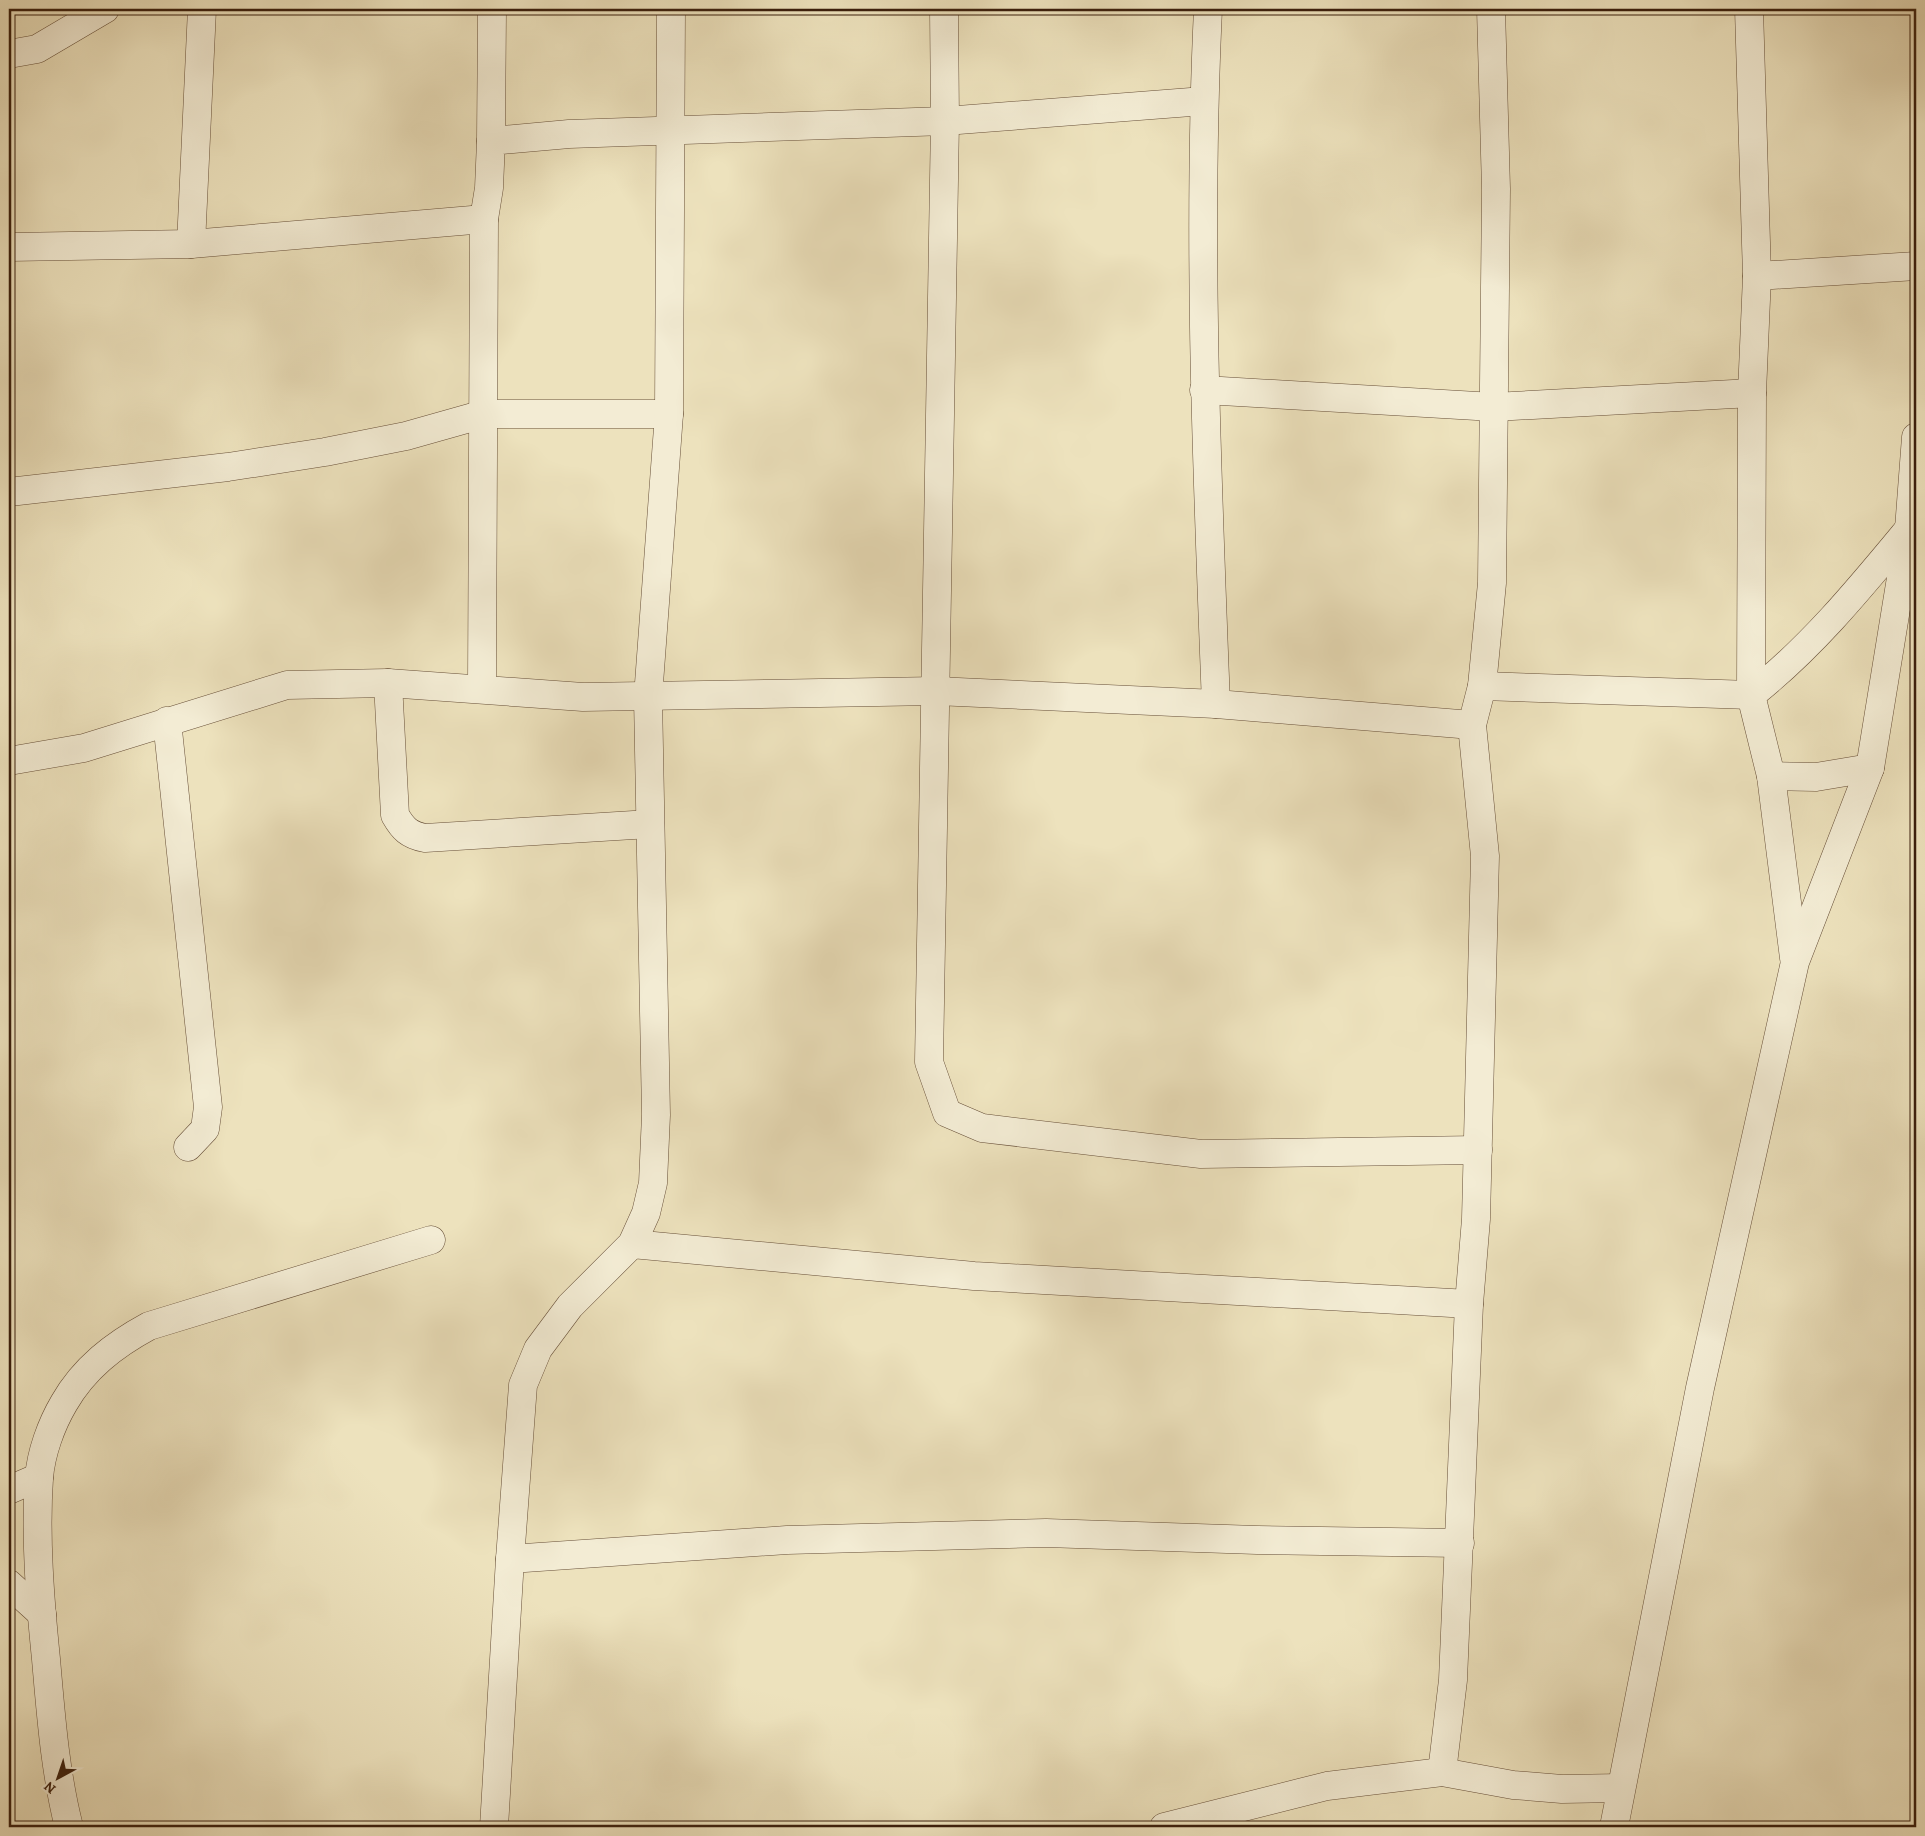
<svg xmlns="http://www.w3.org/2000/svg" width="1925" height="1836" font-family="Alegreya,serif">
<style>
.lines{fill:none;stroke-linecap:round;stroke-linejoin:round}
.minor-casing{stroke:#674f38;stroke-width:29}
.minor{stroke:#f3ecd4;stroke-width:28}
</style>
<rect width="100%" height="100%" fill="#ede2bd"/>
<filter id="stains"><feTurbulence type="fractalNoise" baseFrequency=".004" numOctaves="4"/><feColorMatrix values="0 0 0 0 .2 0 0 0 0 .09 0 0 0 0 .02 0 0 0 .5 -.17"/></filter>
<radialGradient id="worn" r=".72"><stop offset=".6" stop-color="#630" stop-opacity="0"/><stop offset="1" stop-color="#630" stop-opacity=".3"/></radialGradient>
<g class="lines">
<defs>
<g id="minor">
<path d="M944,9L945,121L929,1062L947,1113L982,1128L1201,1154L1478,1150"/>
<path d="M1208,9C1197,240 1207,472 1216,704"/>
<path d="M1749,9L1757,276L1752,393L1751,695L1771,776L1794,958"/>
<path d="M9,54L37,49L105,9"/>
<path d="M491,141L492,9"/>
<path d="M191,244L202,9"/>
<path d="M9,247L191,244L484,219"/>
<path d="M1757,276L1916,266"/>
<path d="M1204,390L1494,407L1752,393"/>
<path d="M9,492L228,467L325,452L406,436L484,414H669"/>
<path d="M388,683L395,815C403,829 409,835 425,838L650,824"/>
<path d="M1482,686L1751,695C1811,648 1860,588 1908,530"/>
<path d="M482,689L484,219L489,188L491,141L569,134L945,121L1204,101"/>
<path d="M167,721L208,1107L205,1129L188,1147"/>
<path d="M9,761L84,748L287,685L388,683L583,697L936,691L1216,704L1472,725"/>
<path d="M1771,776L1816,777L1870,768"/>
<path d="M632,1244L974,1276L1469,1304"/>
<path d="M9,1490L39,1477"/>
<path d="M510,1559L787,1540L1046,1533L1257,1540L1460,1543"/>
<path d="M9,1584L42,1614"/>
<path d="M1442,1772L1453,1680L1469,1304L1476,1219L1485,856L1472,725L1482,686L1492,583L1496,189L1491,9"/>
<path d="M69,1827C55,1772 51,1716 46,1659C40,1600 35,1537 39,1478C41,1453 51,1425 64,1403C84,1368 114,1345 149,1326L431,1240"/>
<path d="M494,1827L510,1559L523,1385L538,1349L570,1306L632,1244L646,1213L653,1183L656,1115L648,697L669,414L671,9"/>
<path d="M1164,1827L1327,1786L1442,1772L1513,1785L1562,1789L1621,1788"/>
<path d="M1614,1827L1700,1388L1795,962L1870,768L1909,529L1916,437"/>
</g>
</defs>
<use href="#minor" class="minor-casing"/>
<use href="#minor" class="minor"/>
</g>
<rect width="1925" height="1836" fill="none" stroke="#ede2bd" stroke-width="30"/>
<rect x="10" y="10" width="1905" height="1816" fill="none" stroke="#3a1e0c" stroke-width="2.5"/>
<rect x="15" y="15" width="1895" height="1806" fill="none" stroke="#3a1e0c"/>
<g transform="translate(58 1778) rotate(220)" stroke="#f3ecd4" stroke-width="4" paint-order="stroke">
<path d="M0-4L9 19L0 12L-9 19Z" fill="#3a1e0c"/>
<text y="-8" font-size="14" font-weight="bold" text-anchor="middle" fill="#3a1e0c">N</text>
</g>
<rect width="100%" height="100%" filter="url(#stains)"/>
<rect width="100%" height="100%" fill="url(#worn)"/>
</svg>
